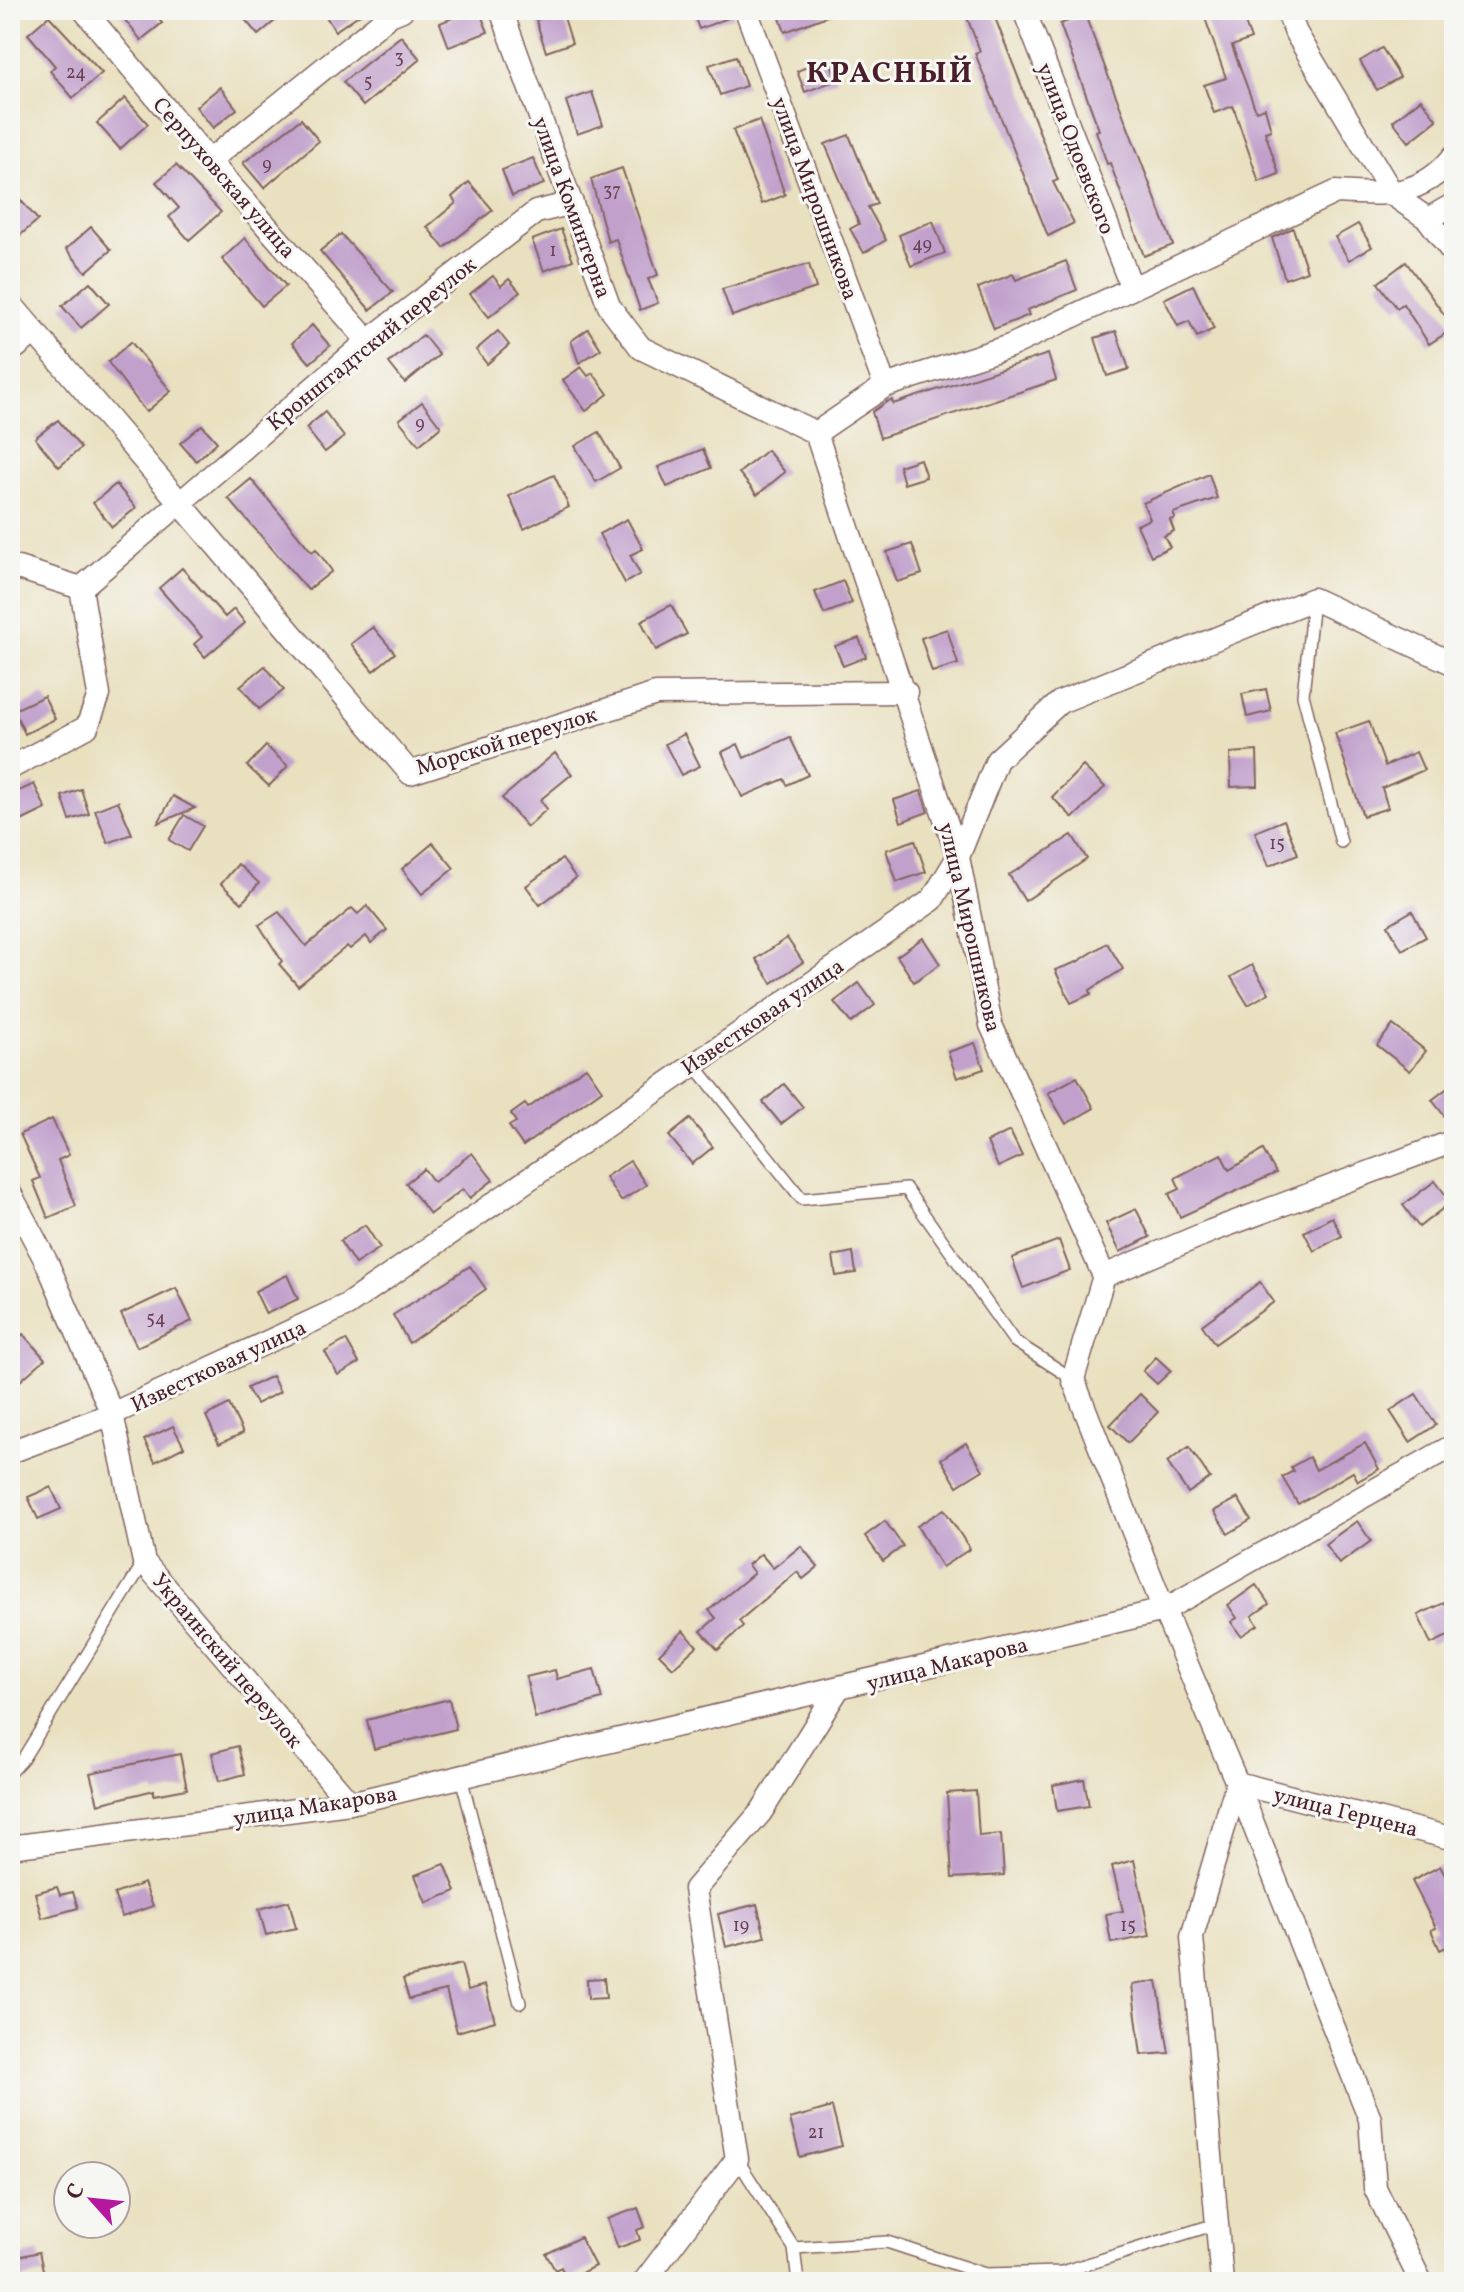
<svg xmlns="http://www.w3.org/2000/svg" width="1464" height="2292" font-family="Vollkorn,serif">
<style>
.building{fill:#c1a0cc}
.lines{fill:none;stroke-linecap:round;stroke-linejoin:round}
.lane-casing{stroke:#82635f;stroke-width:14}
.street-casing{stroke:#82635f;stroke-width:25}
.lane{stroke:#fff;stroke-width:11}
.street{stroke:#fff;stroke-width:22}
.labels{text-anchor:middle;stroke-width:6;stroke-linejoin:round;paint-order:stroke}
.number-label{font-size:18px;fill:#683f53}
.street-label{font-size:22px;fill:#4a1f2b;stroke:#f6f6f2}
.district-label{font-size:30px;font-weight:bold;letter-spacing:2px;fill:#4a1f2b;stroke:#f6f6f2}
</style>
<rect width="100%" height="100%" fill="#f6f6f2"/>
<filter id="ink" filterUnits="userSpaceOnUse"><feTurbulence type="fractalNoise" baseFrequency=".0125" numOctaves="2"/><feDisplacementMap in="SourceGraphic" scale="16" xChannelSelector="R" yChannelSelector="G"/><feConvolveMatrix kernelMatrix="1 2 1 2 8 2 1 2 1" color-interpolation-filters="sRGB"/></filter>
<filter id="wash" filterUnits="userSpaceOnUse"><feTurbulence type="fractalNoise" baseFrequency=".006" numOctaves="4" result="noise"/><feDisplacementMap in="SourceGraphic" scale="32" xChannelSelector="R" yChannelSelector="G"/><feGaussianBlur stdDeviation="1.8" result="paint"/><feColorMatrix in="noise" values="0 0 0 0 0 0 0 0 0 0 0 0 0 0 0 0 0 1.4 0 .05"/><feComposite in="paint" operator="in"/></filter>
<g filter="url(#wash)">
<rect width="100%" height="100%" fill="#e9e0bf"/>
<g id="blocks">
<g class="building">
<path d="M117,10H151L162,23L141,40Z"/>
<path d="M237,10H288L258,35Z"/>
<path d="M322,10H366L335,31Z"/>
<path d="M472,10H479L488,32L449,47L440,23Z"/>
<path d="M692,10H732L733,16L699,29Z"/>
<path d="M777,10H839L840,11L785,32Z"/>
<path d="M964,10H992L1058,180L1053,182L1074,223L1048,236L975,53L980,51Z"/>
<path d="M562,11L572,43L546,52L536,20Z"/>
<path d="M1241,12L1251,39L1232,46L1256,111L1265,108L1271,130L1265,132L1279,174L1259,182L1233,106L1214,113L1204,85L1226,78L1205,18L1221,13L1223,19Z"/>
<path d="M1085,15L1173,245L1144,256L1110,163L1107,164L1096,131L1099,130L1060,24Z"/>
<path d="M49,16L102,73L73,98L50,71L55,66L28,34Z"/>
<path d="M401,36L420,59L363,106L343,82Z"/>
<path d="M1382,48L1400,77L1377,90L1360,61Z"/>
<path d="M736,56L746,86L720,95L709,65Z"/>
<path d="M829,58L837,80L805,92L797,71Z"/>
<path d="M220,87L237,109L213,128L196,107Z"/>
<path d="M592,92L603,125L577,134L566,101Z"/>
<path d="M125,98L148,124L120,149L97,123Z"/>
<path d="M1421,99L1437,120L1409,142L1393,121Z"/>
<path d="M301,119L319,141L264,188L243,163Z"/>
<path d="M759,120L785,195L762,204L733,130Z"/>
<path d="M849,135L877,204L868,207L886,240L864,253L850,229L859,224L825,144Z"/>
<path d="M533,158L544,184L512,196L502,170Z"/>
<path d="M176,165L221,212L189,240L169,217L179,208L156,182Z"/>
<path d="M622,168L658,275L648,279L658,303L640,310L616,239L608,242L591,179Z"/>
<path d="M469,182L493,210L444,248L427,227L456,203L452,197Z"/>
<path d="M10,188L38,220L10,244Z"/>
<path d="M933,221L945,253L911,266L899,235Z"/>
<path d="M1358,224L1372,247L1349,260L1335,237Z"/>
<path d="M91,227L111,250L86,272L66,249Z"/>
<path d="M1293,228L1307,271L1285,279L1272,238Z"/>
<path d="M561,229L573,260L544,271L532,240Z"/>
<path d="M341,234L393,292L370,310L320,251Z"/>
<path d="M245,238L286,286L262,306L222,259Z"/>
<path d="M1066,261L1077,290L1027,310L1029,315L994,329L978,288L1013,274L1016,280Z"/>
<path d="M1406,262L1454,328L1429,344L1403,304L1397,308L1378,283Z"/>
<path d="M809,264L816,288L732,316L722,289Z"/>
<path d="M493,276L501,286L509,279L520,292L489,317L470,294Z"/>
<path d="M90,282L109,304L81,328L62,306Z"/>
<path d="M1193,285L1214,329L1197,337L1189,321L1178,326L1164,299Z"/>
<path d="M312,325L330,346L310,363L292,343Z"/>
<path d="M588,329L601,349L579,363L571,341Z"/>
<path d="M498,331L509,345L487,364L476,350Z"/>
<path d="M1116,331L1129,369L1107,376L1095,338Z"/>
<path d="M423,335L439,355L405,383L389,363Z"/>
<path d="M131,342L171,391L146,412L108,362Z"/>
<path d="M1048,354L1056,380L880,438L872,412L888,401L892,400L893,404Z"/>
<path d="M581,367L588,376L593,373L608,394L586,411L563,380Z"/>
<path d="M422,402L441,427L419,445L399,420Z"/>
<path d="M325,412L344,437L325,452L306,428Z"/>
<path d="M58,420L81,448L59,467L35,438Z"/>
<path d="M202,425L217,442L196,461L180,443Z"/>
<path d="M599,432L620,468L596,482L575,446Z"/>
<path d="M703,449L711,468L667,487L658,467Z"/>
<path d="M767,450L785,472L757,495L739,473Z"/>
<path d="M920,459L926,477L904,484L899,466Z"/>
<path d="M1209,474L1217,498L1173,513L1175,518L1170,520L1174,531L1164,536L1170,547L1151,556L1137,525L1150,519L1143,503Z"/>
<path d="M554,475L569,507L524,529L509,496Z"/>
<path d="M251,479L312,552L316,549L332,571L308,590L228,498Z"/>
<path d="M116,484L136,508L112,527L93,503Z"/>
<path d="M627,519L643,549L630,555L640,574L625,583L599,534Z"/>
<path d="M912,544L922,574L897,582L887,552Z"/>
<path d="M182,568L225,617L234,609L245,623L205,657L194,644L202,637L159,588Z"/>
<path d="M843,581L852,603L824,614L815,592Z"/>
<path d="M671,605L687,634L656,650L641,621Z"/>
<path d="M373,627L395,653L373,671L351,644Z"/>
<path d="M947,629L958,664L932,672L921,638Z"/>
<path d="M859,638L866,657L843,666L835,646Z"/>
<path d="M265,666L284,690L259,709L240,686Z"/>
<path d="M1266,689L1271,711L1247,717L1242,694Z"/>
<path d="M44,696L55,719L25,734L14,710Z"/>
<path d="M1369,721L1385,766L1416,752L1424,770L1382,788L1388,808L1363,816L1335,733Z"/>
<path d="M684,734L700,766L681,775L665,744Z"/>
<path d="M790,737L808,775L787,785L784,779L742,797L722,752L738,744L744,758Z"/>
<path d="M266,746L288,766L269,786L247,766Z"/>
<path d="M1257,751L1258,786L1231,787L1230,753Z"/>
<path d="M555,753L572,774L540,800L547,809L527,827L502,798Z"/>
<path d="M1083,766L1105,787L1073,818L1052,797Z"/>
<path d="M34,784L46,809L19,822L10,795Z"/>
<path d="M81,789L89,814L70,820L62,796Z"/>
<path d="M921,791L928,812L901,822L894,800Z"/>
<path d="M173,796L195,808L158,823Z"/>
<path d="M118,801L132,834L108,843L95,810Z"/>
<path d="M184,815L203,826L188,851L169,840Z"/>
<path d="M1284,820L1298,854L1269,866L1255,832Z"/>
<path d="M1072,835L1087,859L1025,901L1009,875Z"/>
<path d="M915,840L926,872L897,882L886,850Z"/>
<path d="M433,843L454,868L422,894L402,869Z"/>
<path d="M562,859L576,878L540,905L526,886Z"/>
<path d="M238,864L259,883L242,903L221,884Z"/>
<path d="M367,906L387,930L371,943L366,936L350,949L347,946L298,986L279,964L282,961L259,925L279,912L306,946L352,908L358,914Z"/>
<path d="M1412,911L1426,937L1402,950L1388,925Z"/>
<path d="M787,938L803,962L772,983L756,959Z"/>
<path d="M923,938L940,964L914,982L897,956Z"/>
<path d="M1107,943L1123,969L1090,990L1091,994L1071,1003L1055,970L1077,962Z"/>
<path d="M1252,965L1269,993L1248,1005L1231,977Z"/>
<path d="M859,983L875,1005L851,1023L834,1002Z"/>
<path d="M1393,1025L1426,1051L1410,1071L1377,1045Z"/>
<path d="M975,1043L984,1069L957,1078L948,1052Z"/>
<path d="M586,1067L602,1090L523,1146L509,1126L516,1122L511,1114L525,1104L528,1108Z"/>
<path d="M1077,1077L1094,1108L1066,1124L1048,1093Z"/>
<path d="M1454,1083V1127H1453L1432,1100Z"/>
<path d="M784,1084L803,1107L781,1124L763,1102Z"/>
<path d="M52,1119L69,1155L58,1160L76,1206L48,1218L33,1181L40,1178L20,1134Z"/>
<path d="M690,1119L713,1147L692,1164L669,1136Z"/>
<path d="M1010,1131L1022,1156L998,1167L987,1142Z"/>
<path d="M1263,1150L1276,1173L1180,1217L1169,1194L1180,1189L1175,1178L1221,1154L1229,1170Z"/>
<path d="M472,1153L493,1180L470,1198L463,1189L430,1214L406,1183L424,1169L434,1182Z"/>
<path d="M630,1161L646,1185L621,1201L605,1177Z"/>
<path d="M1435,1181L1451,1202L1419,1227L1403,1205Z"/>
<path d="M1136,1209L1150,1237L1120,1252L1106,1223Z"/>
<path d="M1332,1217L1342,1236L1314,1251L1304,1232Z"/>
<path d="M365,1225L380,1248L355,1264L340,1241Z"/>
<path d="M1059,1240L1070,1270L1023,1288L1012,1258Z"/>
<path d="M853,1252L856,1273L836,1276L833,1256Z"/>
<path d="M470,1266L486,1289L409,1343L393,1315Z"/>
<path d="M287,1275L298,1299L266,1314L255,1291Z"/>
<path d="M1260,1282L1274,1302L1215,1344L1202,1325Z"/>
<path d="M176,1288L192,1321L137,1347L121,1314Z"/>
<path d="M23,1334L45,1359L10,1390V1346Z"/>
<path d="M346,1340L359,1363L338,1375L325,1352Z"/>
<path d="M1156,1357L1171,1371L1157,1384L1143,1371Z"/>
<path d="M272,1376L280,1392L256,1404L247,1388Z"/>
<path d="M1140,1394L1158,1412L1128,1443L1110,1425Z"/>
<path d="M1416,1394L1436,1425L1410,1442L1390,1411Z"/>
<path d="M229,1404L243,1433L219,1444L206,1416Z"/>
<path d="M173,1426L184,1447L155,1462L144,1440Z"/>
<path d="M966,1443L983,1470L957,1486L941,1459Z"/>
<path d="M1365,1443L1379,1469L1358,1481L1353,1472L1298,1504L1282,1477L1294,1471L1291,1467L1309,1457L1316,1470Z"/>
<path d="M1189,1447L1210,1478L1188,1493L1167,1462Z"/>
<path d="M51,1487L61,1509L38,1519L28,1497Z"/>
<path d="M1238,1498L1251,1520L1228,1534L1214,1511Z"/>
<path d="M944,1509L970,1549L942,1567L917,1526Z"/>
<path d="M885,1521L903,1546L883,1561L865,1536Z"/>
<path d="M1357,1521L1371,1541L1339,1564L1325,1544Z"/>
<path d="M801,1546L818,1567L803,1579L797,1572L739,1621L743,1626L718,1650L701,1631L716,1618L709,1610L754,1573L748,1565L761,1554L773,1568Z"/>
<path d="M1256,1585L1269,1604L1252,1616L1258,1625L1241,1636L1231,1622L1237,1618L1228,1605Z"/>
<path d="M1446,1602L1454,1619V1633L1431,1644L1418,1615Z"/>
<path d="M683,1631L697,1646L673,1668L659,1654Z"/>
<path d="M594,1669L602,1699L535,1718L526,1677L555,1670L557,1679Z"/>
<path d="M449,1699L456,1729L374,1749L367,1720Z"/>
<path d="M238,1746L245,1774L219,1781L212,1753Z"/>
<path d="M180,1754L187,1789L154,1795V1790L98,1804L90,1773Z"/>
<path d="M1084,1779L1089,1806L1057,1811L1053,1785Z"/>
<path d="M976,1791L979,1836L1001,1834L1004,1875L952,1878L947,1793Z"/>
<path d="M1134,1860L1150,1936L1111,1943L1106,1914L1123,1911L1112,1866Z"/>
<path d="M445,1864L456,1891L426,1903L415,1875Z"/>
<path d="M1440,1866L1454,1892V1962L1446,1947L1440,1950L1431,1930L1436,1928L1412,1881Z"/>
<path d="M144,1883L153,1906L122,1917L114,1894Z"/>
<path d="M57,1887L60,1895L73,1892L78,1908L42,1918L35,1893Z"/>
<path d="M289,1901L296,1928L266,1935L259,1909Z"/>
<path d="M757,1904L765,1937L726,1947L718,1914Z"/>
<path d="M461,1964L468,1990L485,1985L495,2021L457,2032L446,1990L409,1999L403,1979Z"/>
<path d="M604,1978L606,1998L588,1999L587,1979Z"/>
<path d="M1157,1981L1169,2053L1141,2055L1132,1985Z"/>
<path d="M832,2107L842,2146L800,2157L790,2119Z"/>
<path d="M638,2208L645,2227L637,2230L640,2240L618,2248L607,2219Z"/>
<path d="M580,2237L595,2266L567,2280L561,2267L555,2270L546,2254Z"/>
<path d="M39,2252L44,2274L19,2280L13,2258Z"/>
</g>
</g>
</g>
<g filter="url(#ink)">
<use href="#blocks" fill-opacity="0" stroke="#82635f" stroke-width="2"/>
<g class="lines">
<defs>
<g id="lane">
<path d="M1313,600L1303,695L1341,842"/>
<path d="M693,1063L802,1199L906,1189L1014,1341L1073,1379"/>
<path d="M10,1772L24,1757L144,1562"/>
<path d="M461,1777L520,2003"/>
<path d="M737,2159L794,2248L798,2282"/>
<path d="M794,2248L887,2242L985,2274L1062,2272L1216,2224"/>
</g>
<g id="street">
<path d="M84,10L209,161L368,341"/>
<path d="M501,10L609,306L641,348L816,433"/>
<path d="M746,10L885,386"/>
<path d="M1024,10L1131,286"/>
<path d="M1287,10L1296,33L1393,195L1428,219L1454,254"/>
<path d="M209,161L390,15L402,10"/>
<path d="M1428,219L1454,204"/>
<path d="M10,303L410,773L656,694L906,692"/>
<path d="M10,352L35,332"/>
<path d="M816,433L958,857L991,1025L1104,1276"/>
<path d="M816,433L885,386L1010,346L1336,192C1384,195 1421,198 1454,156"/>
<path d="M10,572L18,568L81,588L368,341L536,212L572,203"/>
<path d="M10,768L87,727L99,695L81,588"/>
<path d="M10,1193L48,1265L112,1414L144,1562L350,1803"/>
<path d="M1104,1276L1211,1231L1454,1141"/>
<path d="M10,1452L112,1414L347,1305L932,900L958,857L997,760L1060,702L1313,599L1454,664"/>
<path d="M10,1847L350,1803L1164,1610L1073,1379L1104,1276"/>
<path d="M644,2282L737,2159L695,1889L761,1812L838,1689"/>
<path d="M1222,2282L1192,1937L1237,1783L1454,1839"/>
<path d="M1421,2282L1375,2188L1370,2119L1237,1783L1164,1610L1454,1445"/>
</g>
</defs>
<use href="#lane" class="lane-casing"/>
<use href="#street" class="street-casing"/>
<use href="#lane" class="lane"/>
<use href="#street" class="street"/>
</g>
</g>
<g class="labels">
<g class="number-label">
<text x="399" y="63">3</text>
<text x="76" y="78">24</text>
<text x="368" y="87">5</text>
<text x="267" y="170">9</text>
<text x="612" y="196">37</text>
<text x="922" y="250">49</text>
<text x="553" y="256">1</text>
<text x="420" y="429">9</text>
<text x="1277" y="849">15</text>
<text x="156" y="1324">54</text>
<text x="741" y="1931">19</text>
<text x="1128" y="1931">15</text>
<text x="816" y="2138">21</text>
</g>
<g class="street-label">
<text transform="translate(1077 148) rotate(69)" y="8">улица Одоевского</text>
<text transform="translate(225 177) rotate(49)" y="8">Серпуховская улица</text>
<text transform="translate(816 198) rotate(70)" y="8">улица Мирошникова</text>
<text transform="translate(573 207) rotate(70)" y="8">улица Коминтерна</text>
<text transform="translate(371 343) rotate(-39)" y="8">Кронштадтский переулок</text>
<text transform="translate(506 740) rotate(-17)" y="8">Морской переулок</text>
<text transform="translate(971 927) rotate(77)" y="8">улица Мирошникова</text>
<text transform="translate(762 1016) rotate(-34)" y="8">Известковая улица</text>
<text transform="translate(218 1365) rotate(-25)" y="8">Известковая улица</text>
<text transform="translate(228 1660) rotate(50)" y="8">Украинский переулок</text>
<text transform="translate(947 1663) rotate(-14)" y="8">улица Макарова</text>
<text transform="translate(315 1805) rotate(-9)" y="8">улица Макарова</text>
<text transform="translate(1346 1811) rotate(14)" y="8">улица Герцена</text>
</g>
<g class="district-label">
<text x="890" y="82">КРАСНЫЙ</text>
</g>
</g>
<rect width="1464" height="2292" fill="none" stroke="#f6f6f2" stroke-width="40"/>
<g transform="translate(92 2200) rotate(297)"><circle r="38" fill="#f6f6f2" stroke="#b1a0a2" stroke-width="2"/>
<path d="M0-6L14 30L0 20L-14 30Z" fill="#b5179e"/>
<text y="-12" font-size="22" font-weight="bold" text-anchor="middle" fill="#4a1f2b">С</text>
</g>
</svg>
